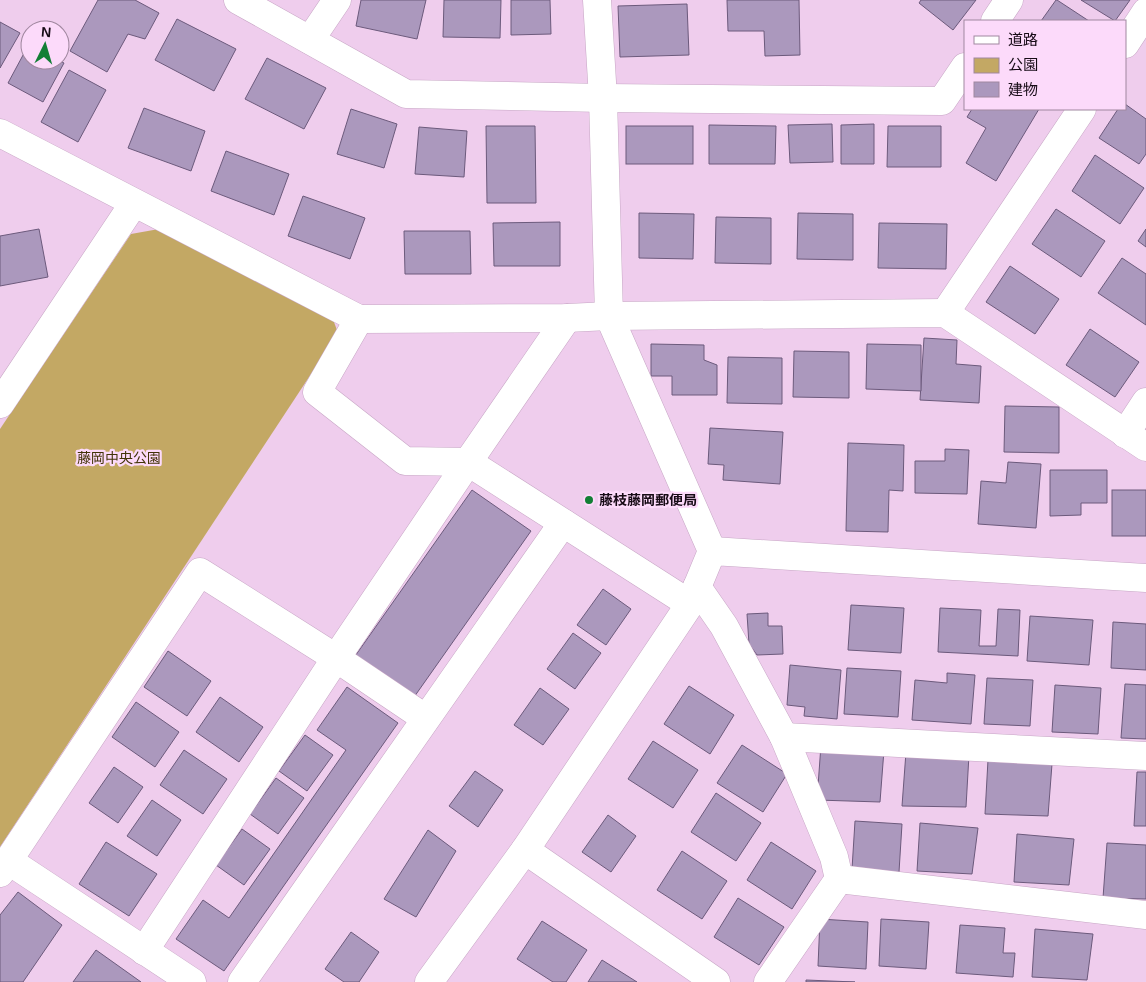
<svg xmlns="http://www.w3.org/2000/svg" width="1146" height="982" font-family="Helvetica,'Noto Sans JP',sans-serif">
<style>
.green{fill:#c3a864}
.building{fill:#ab98bd;stroke:#6c5a7c}
.lines{fill:none;stroke-linecap:round;stroke-linejoin:round}
.minor-casing{stroke:#c7a6c5;stroke-width:29}
.minor{stroke:#fff;stroke-width:28}
.poi-dot{fill:#127f35;stroke:#fcdafa;stroke-width:2}
.labels{text-anchor:middle;stroke-width:4.5;stroke-linejoin:round;paint-order:stroke}
.park-label{font-size:14px;fill:#423308;stroke:#fcdafa}
.poi-label{font-size:14px;font-weight:bold;fill:#170b16;stroke:#fcdafa;text-anchor:start}
</style>
<rect width="100%" height="100%" fill="#efcded"/>
<path class="green" d="M159,229L331,314L338,333L0,847V429L131,234Z"/>
<g class="building">
<path d="M98,0H135L159,13L145,39L128,34L107,72L70,51Z"/>
<path d="M361,0H426L417,39L356,26Z"/>
<path d="M444,0H501L500,38L443,37Z"/>
<path d="M511,0H550L551,34L511,35Z"/>
<path d="M727,0H799L800,55L765,56L764,31H728Z"/>
<path d="M921,0H976L953,30L919,3Z"/>
<path d="M1056,0H1057L1089,21H1041Z"/>
<path d="M1081,0H1130L1115,21Z"/>
<path d="M687,4L689,55L620,57L618,6Z"/>
<path d="M177,19L236,49L214,91L155,60Z"/>
<path d="M0,22L20,33L0,68Z"/>
<path d="M29,44L30,60H58L64,63L43,102L8,83Z"/>
<path d="M267,58L326,88L304,129L245,99Z"/>
<path d="M69,70L106,90L78,142L41,122Z"/>
<path d="M1125,104L1146,119V154L1139,164L1099,138L1118,109H1125Z"/>
<path d="M144,108L205,131L191,171L128,148Z"/>
<path d="M351,109L397,124L384,168L337,154Z"/>
<path d="M972,109H1039L996,181L966,163L986,128L967,117Z"/>
<path d="M832,124L833,162L790,163L788,125Z"/>
<path d="M874,124V164H841V125Z"/>
<path d="M709,125L776,126L775,164H709Z"/>
<path d="M486,126H535L536,203H487Z"/>
<rect x="626" y="126" width="67" height="38"/>
<path d="M888,126H941V167H887Z"/>
<path d="M419,127L467,131L464,177L415,174Z"/>
<path d="M226,151L289,174L274,215L211,191Z"/>
<path d="M1095,155L1144,188L1120,224L1072,191Z"/>
<path d="M303,196L365,218L350,259L288,236Z"/>
<path d="M1056,209L1105,241L1081,277L1032,244Z"/>
<path d="M639,213L694,214L693,259L639,258Z"/>
<path d="M798,213L853,214V260L797,259Z"/>
<path d="M716,217L771,218V264L715,263Z"/>
<path d="M560,222V266H494L493,223Z"/>
<path d="M879,223L947,224L946,269L878,268Z"/>
<path d="M39,229L48,277L0,286V236Z"/>
<path d="M1146,229V247L1138,241Z"/>
<path d="M404,231H470L471,274H405Z"/>
<path d="M1122,258L1146,274V325L1098,293Z"/>
<path d="M1010,266L1059,299L1035,334L986,302Z"/>
<path d="M1090,329L1139,362L1115,397L1066,365Z"/>
<path d="M924,338L957,340L956,364L981,366L979,403L920,400Z"/>
<path d="M651,344L704,345V360L717,365V395H672V376H651Z"/>
<path d="M867,344L921,345V391L866,389Z"/>
<path d="M794,351L849,352V398L793,397Z"/>
<path d="M728,357L782,358V404L727,403Z"/>
<path d="M1005,406L1059,407V453L1004,452Z"/>
<path d="M710,428L783,432L780,484L723,480L724,465L708,464Z"/>
<path d="M848,443L904,445L903,491L889,490L888,532L846,531Z"/>
<path d="M945,449L969,450L967,494L915,493V461H945Z"/>
<path d="M1008,462L1041,464L1036,528L978,524L981,481L1006,483Z"/>
<path d="M1050,470H1107V503H1081V515L1050,516Z"/>
<path d="M472,490L531,531L412,700L353,659Z"/>
<rect x="1112" y="490" width="34" height="46"/>
<path d="M603,589L631,609L606,645L577,625Z"/>
<path d="M851,605L904,608L901,653L848,650Z"/>
<path d="M940,608L981,610L979,646H996L998,609L1020,610L1018,656L938,652Z"/>
<path d="M768,613V626H782L783,654L757,655L749,644L747,614Z"/>
<path d="M1030,616L1093,620L1089,665L1027,661Z"/>
<path d="M1113,622L1146,624V670L1111,668Z"/>
<path d="M573,633L601,653L575,689L547,669Z"/>
<path d="M168,651L211,681L187,716L144,687Z"/>
<path d="M790,665L841,670L837,719L804,716L805,707L787,705Z"/>
<path d="M847,668L901,671L898,717L844,714Z"/>
<path d="M947,673L975,675L971,724L912,720L915,680L947,683Z"/>
<path d="M987,678L1033,680L1030,726L984,724Z"/>
<path d="M1125,684L1146,685V739L1121,738Z"/>
<path d="M1055,685L1101,688L1098,734L1052,732Z"/>
<path d="M689,686L734,715L710,754L664,724Z"/>
<path d="M347,687L398,723L224,971L176,939L203,900L229,918L346,750L317,730Z"/>
<path d="M540,688L569,709L543,745L514,725Z"/>
<path d="M220,697L263,727L239,762L196,732Z"/>
<path d="M136,702L179,732L155,767L112,737Z"/>
<path d="M305,735L333,755L307,791L279,771Z"/>
<path d="M653,741L698,770L673,808L628,779Z"/>
<path d="M742,745L787,774L763,812L717,783Z"/>
<path d="M821,745L884,750L880,802L817,800Z"/>
<path d="M184,750L227,779L203,814L160,785Z"/>
<path d="M906,752L969,755L966,807L902,806Z"/>
<path d="M988,760L1052,764L1048,816L985,814Z"/>
<path d="M114,767L143,787L118,823L89,803Z"/>
<path d="M475,771L503,790L478,827L449,806Z"/>
<path d="M1137,772H1146V826H1134Z"/>
<path d="M276,778L304,798L278,834L250,814Z"/>
<path d="M716,793L761,823L736,861L691,832Z"/>
<path d="M152,800L181,820L157,856L127,836Z"/>
<path d="M608,815L636,836L611,872L582,852Z"/>
<path d="M855,821L902,824L899,872L852,869Z"/>
<path d="M920,823L978,828L972,874L917,871Z"/>
<path d="M242,829L270,849L244,885L216,865Z"/>
<path d="M428,830L456,851L416,917L384,899Z"/>
<path d="M1017,834L1074,839L1069,885L1014,882Z"/>
<path d="M106,842L157,874L129,916L79,884Z"/>
<path d="M771,842L816,871L792,909L747,880Z"/>
<path d="M1107,843L1146,845V899L1103,898Z"/>
<path d="M682,851L727,881L702,919L657,890Z"/>
<path d="M18,892L62,925L23,982H0V915Z"/>
<path d="M738,898L784,927L759,965L714,937Z"/>
<path d="M820,919L868,922L866,969L818,966Z"/>
<path d="M881,919L929,922L926,969L879,966Z"/>
<path d="M542,921L587,950L566,982H553L517,959Z"/>
<path d="M960,925L1005,928L1003,953H1015L1013,977L956,973Z"/>
<path d="M1035,929L1093,934L1087,980L1032,977Z"/>
<path d="M351,932L379,952L359,982H344L325,969Z"/>
<path d="M96,950L141,982H73Z"/>
<path d="M602,960L637,982H588Z"/>
<path d="M806,980L855,982H806Z"/>
</g>
<g class="lines">
<defs>
<g id="minor">
<path d="M238,0L406,94L603,98L942,101L965,67"/>
<path d="M597,0L603,98L609,316L712,551"/>
<path d="M995,21L1009,0"/>
<path d="M310,40L337,0"/>
<path d="M1125,44L1146,12"/>
<path d="M0,133L359,319L567,318L609,316L945,313L1146,447"/>
<path d="M945,313L1082,109"/>
<path d="M359,319L317,392L405,461L468,462L567,318"/>
<path d="M0,404L134,203"/>
<path d="M1125,434L1146,402"/>
<path d="M697,587L724,626L784,737L834,857L839,879"/>
<path d="M784,737L1146,756"/>
<path d="M525,850L716,982"/>
<path d="M9,861L192,982"/>
<path d="M0,873L200,572L336,658L425,718"/>
<path d="M144,951L336,658L468,462L690,604"/>
<path d="M242,982L563,523"/>
<path d="M429,982L525,850L690,604L712,551L1146,578"/>
<path d="M768,982L839,879L1146,915"/>
</g>
</defs>
<use href="#minor" class="minor-casing"/>
<use href="#minor" class="minor"/>
</g>
<circle class="poi-dot" cx="589" cy="500" r="5"/>
<g class="labels">
<g class="park-label">
<text x="119" y="463">藤岡中央公園</text>
</g>
<g class="poi-label">
<text x="599" y="505">藤枝藤岡郵便局</text>
</g>
</g>
<rect x="964" y="20" width="162" height="90" fill="#fcdafa" stroke="#a0879f"/>
<rect x="974" y="36" width="25" height="8" fill="#ffffff" stroke="#a0879f"/>
<text x="1008" y="45" font-size="15" fill="#170b16">道路</text>
<rect x="974" y="58" width="25" height="15" fill="#c3a864" stroke="#a0879f"/>
<text x="1008" y="70" font-size="15" fill="#170b16">公園</text>
<rect x="974" y="82" width="25" height="15" fill="#ab98bd" stroke="#a0879f"/>
<text x="1008" y="95" font-size="15" fill="#170b16">建物</text>
<g transform="translate(45 45) rotate(5)"><circle r="24" fill="#fcdafa" stroke="#a0879f"/>
<path d="M0-4L9 19L0 12L-9 19Z" fill="#127f35"/>
<text y="-8" font-size="14" font-weight="bold" text-anchor="middle" fill="#170b16">N</text>
</g>
</svg>
